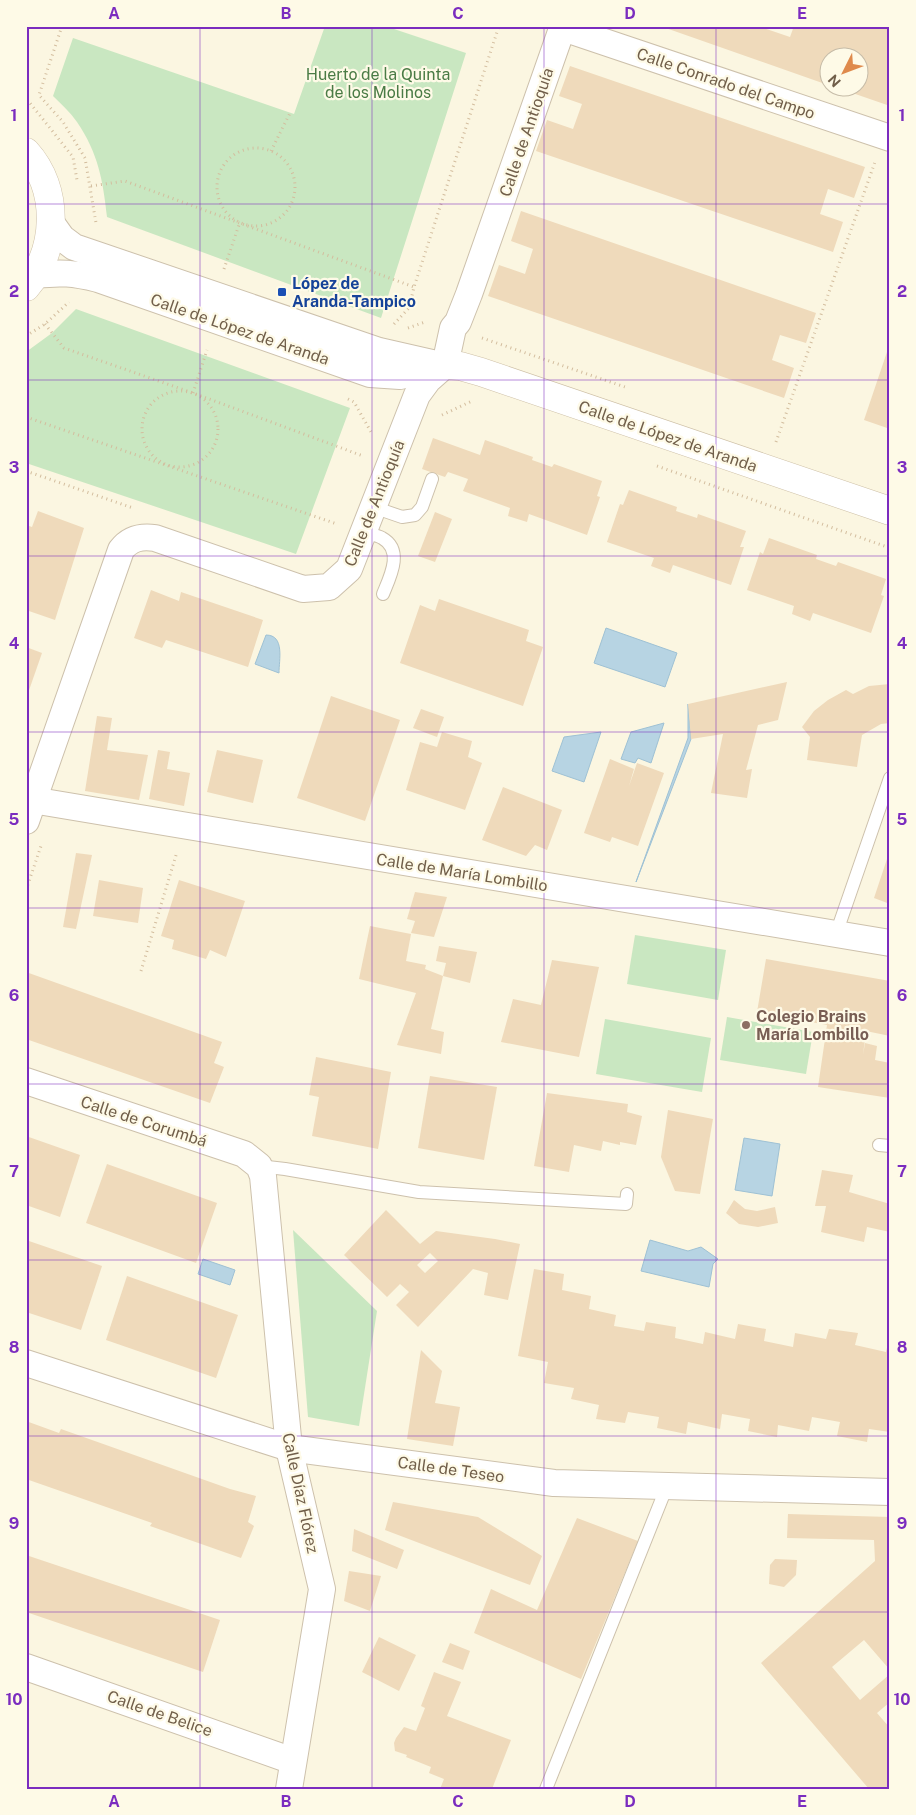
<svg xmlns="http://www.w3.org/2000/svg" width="916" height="1815" font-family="'Public Sans',sans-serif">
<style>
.green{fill:#c9e7c1}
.water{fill:#b7d4e3;stroke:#9ec1d4}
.building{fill:#efdabb;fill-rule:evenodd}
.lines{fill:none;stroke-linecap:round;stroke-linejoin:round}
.lane-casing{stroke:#cdc1ac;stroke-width:14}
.street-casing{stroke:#cdc1ac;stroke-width:28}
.secondary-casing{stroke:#cec0a7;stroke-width:29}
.path{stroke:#d3bd9e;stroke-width:3;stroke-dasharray:1 4;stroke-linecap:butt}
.lane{stroke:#fff;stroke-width:12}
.street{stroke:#fff;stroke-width:26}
.secondary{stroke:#fff;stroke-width:28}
.grid{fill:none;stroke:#7b2cbf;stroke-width:1;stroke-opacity:0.55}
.transit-dot{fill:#1a4fb4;stroke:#fefae7;stroke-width:2}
.education-dot{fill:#8d6e63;stroke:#fefae7;stroke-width:2}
.labels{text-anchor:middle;stroke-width:4.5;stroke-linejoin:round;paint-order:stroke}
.park-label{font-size:16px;fill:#4a7b45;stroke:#fefae7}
.street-label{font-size:16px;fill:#715f4a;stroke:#fefae7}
.transit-label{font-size:16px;font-weight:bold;fill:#164399;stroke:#fefae7;text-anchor:start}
.education-label{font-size:16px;font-weight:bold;fill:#785e54;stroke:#fefae7;text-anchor:start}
.neatline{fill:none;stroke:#7b2cbf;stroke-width:2}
.grid-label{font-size:16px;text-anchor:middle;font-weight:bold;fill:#7b2cbf}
</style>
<rect width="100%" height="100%" fill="#fbf6e1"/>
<g class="green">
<path d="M325,26H385L466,53L381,318L107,217C103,180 98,153 77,122C70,112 61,104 53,96L73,38L294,114Z"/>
<path d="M76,309L350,408L296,554L26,463V352L52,333Z"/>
<path d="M635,935L726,950L718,1000L627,984Z"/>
<path d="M727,1017L813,1032L806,1074L720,1060Z"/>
<path d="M605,1019L711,1038L702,1092L596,1074Z"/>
<path d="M293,1230L377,1311L359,1426L308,1417Z"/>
</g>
<g class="water">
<path d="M606,628L677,653L665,687L594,663Z"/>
<path d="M266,635C285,635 279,660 279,673L255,664Z"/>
<path d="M688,704L691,739L636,882L688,738Z"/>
<path d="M664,723L651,763L638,758L635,763L621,759L631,732Z"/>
<path d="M601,732L584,782L552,771L564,737Z"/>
<path d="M744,1138L780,1144L772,1196L735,1190Z"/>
<path d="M650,1240L688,1251L701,1247L718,1259L713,1264L709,1287L641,1271Z"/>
<path d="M203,1259L235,1270L230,1285L198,1274Z"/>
</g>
<g class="building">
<path d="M660,26H758L790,37L794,26H890V106L838,88H858V58H828V85Z"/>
<path d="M570,66L865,167L854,198L828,189L820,214L843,222L833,252L536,151L547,120L573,129L582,104L559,96Z"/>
<path d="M521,211L816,313L806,343L780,335L772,360L794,368L784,398L488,296L499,265L525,274L533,249L511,241Z"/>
<path d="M889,346H890V429L864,420Z"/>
<path d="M433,438L480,455L485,440L533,457L532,460L552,467L554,464L602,481L597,496L600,497L587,535L529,514L527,522L508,516L510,508L463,491L468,479L448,472L445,477L422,469Z"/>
<path d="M629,490L677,507L676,511L697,518L698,514L746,531L740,547H744L731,585L673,565L670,573L651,566L654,558L607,542L620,504L623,505Z"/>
<path d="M38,511L84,528L55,620L26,610V525L32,527Z"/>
<path d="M435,512L452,519L435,562L418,556Z"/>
<path d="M769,538L817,555L816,559L836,566L838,562L886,579L881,595L884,596L871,633L813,613L810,621L792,614L794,606L747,590L760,552L763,554Z"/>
<path d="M151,590L179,601L181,592L263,620L248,667L166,640L162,648L134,638Z"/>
<path d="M439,599L529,630L526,641L543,647L523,706L400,663L420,605L435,611Z"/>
<path d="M26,647L42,653L27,696H26Z"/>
<path d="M787,682L778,720L758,725L746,770L752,769L747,798L711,793L723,734L691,739L688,704Z"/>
<path d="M890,684V723L881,724L862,735L857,767L807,760L810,737L802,727L814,711L828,700L846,690L853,694L869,686Z"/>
<path d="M331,696L400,720L365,821L297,798Z"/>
<path d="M421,709L444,717L437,737L413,728Z"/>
<path d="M97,716L112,718L107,750L148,755L139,800L85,791Z"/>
<path d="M442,732L472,741L468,757L482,763L465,810L406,790L420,742L437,747Z"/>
<path d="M158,750L170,752L167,769L190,773L184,806L149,799Z"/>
<path d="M217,750L263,760L253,803L207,792Z"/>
<path d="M610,759L634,769L629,786L637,763L664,773L638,846L612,837L610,842L584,833Z"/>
<path d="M503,787L562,810L547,850L535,845L526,856L482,840Z"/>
<path d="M76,853L92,855L76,929L63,927Z"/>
<path d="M889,853H890V904L874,898Z"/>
<path d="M99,880L143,888L138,923L93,916Z"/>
<path d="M179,880L245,901L226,957L210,950L206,959L172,949L174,940L161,936Z"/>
<path d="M415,892L447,897L434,937L411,933L415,921L407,919Z"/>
<path d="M370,926L411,934L406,961L426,965L425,969L443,976L431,1029L444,1032L441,1054L397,1045L416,993L359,979Z"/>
<path d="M439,946L477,952L470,983L443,976L446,963L436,961Z"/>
<path d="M766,959L890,981V1036L866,1031L863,1055L865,1043L877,1046L875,1060L890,1063V1098L818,1087L827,1025L757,1012Z"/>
<path d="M552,960L599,967L579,1057L501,1042L513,999L541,1005Z"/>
<path d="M26,972L222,1042L214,1063L224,1067L210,1103L26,1039Z"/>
<path d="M316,1057L391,1072L378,1149L312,1136L319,1097L309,1095Z"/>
<path d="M430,1076L497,1087L484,1160L418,1148Z"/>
<path d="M547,1093L628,1104L627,1112L642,1116L636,1145L620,1142V1145L603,1141L601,1151L574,1145L569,1172L534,1166Z"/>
<path d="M668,1110L713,1119L700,1194L675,1191L661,1157Z"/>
<path d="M26,1136L80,1155L60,1217L26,1205Z"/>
<path d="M107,1164L217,1203L196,1263L86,1223Z"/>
<path d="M822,1170L853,1175L849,1192L890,1204V1232L867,1227L864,1242L821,1232L826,1206H815Z"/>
<path d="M734,1200L745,1209L757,1211L775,1207L778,1223L758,1227L739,1224L726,1213Z"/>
<path d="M386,1210L420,1244L436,1231L495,1239L520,1244L508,1300L484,1295L488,1273L473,1269L418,1327L396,1305L409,1292L400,1284L387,1297L344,1255ZM430,1253L438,1261L425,1273L417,1265Z"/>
<path d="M26,1240L102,1266L81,1330L26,1312Z"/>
<path d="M534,1269L564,1274L562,1290L591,1296L589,1309L616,1315L614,1326L644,1331L646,1322L676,1327L675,1338L703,1344L705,1332L735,1339L738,1324L766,1329L764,1341L793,1347L795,1333L826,1339L829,1329L858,1333L855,1345L886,1352L890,1334V1432L869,1429L867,1442L837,1436L840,1422L812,1417L809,1431L778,1425L777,1437L748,1431L750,1419L722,1414L720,1429L688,1422L686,1434L657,1428L659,1417L628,1412L625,1423L596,1419L599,1405L571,1399L574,1388L544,1383L548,1362L518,1356Z"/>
<path d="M127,1276L238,1315L216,1378L106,1340Z"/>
<path d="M421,1350L442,1371L435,1403L460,1407L453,1446L407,1439Z"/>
<path d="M26,1421L59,1433L61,1429L230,1489L256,1496L248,1522L254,1526L241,1558L150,1526L152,1523L26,1479Z"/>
<path d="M393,1502L478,1517L542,1556L530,1585L385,1530Z"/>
<path d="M788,1514L890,1517V1670L864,1640L832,1667L860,1700L890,1674V1702L877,1713L890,1728V1789H869L761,1663L875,1561L874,1540L787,1538Z"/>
<path d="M577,1518L638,1541L581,1679L474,1633L491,1589L537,1610Z"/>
<path d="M354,1529L404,1550L397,1569L352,1551Z"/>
<path d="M26,1555L220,1620L203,1672L26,1612Z"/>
<path d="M775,1559L797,1560L796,1575L784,1587L769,1584L770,1565Z"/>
<path d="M349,1571L381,1576L370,1611L344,1601Z"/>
<path d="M379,1637L416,1655L399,1691L362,1672Z"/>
<path d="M450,1643L470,1651L463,1670L442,1662Z"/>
<path d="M434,1672L461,1682L447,1716L511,1740L492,1789H440L444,1779L429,1773L431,1767L406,1757L407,1755L395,1751L394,1743L396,1738L404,1727L416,1731L425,1708L421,1706Z"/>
</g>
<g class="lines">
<defs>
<g id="lane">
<path d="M373,507L402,517L415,515L422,507L432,479"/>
<path d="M363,532C369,534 377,535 382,538C404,550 390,577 383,594"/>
<path d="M836,934L890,778"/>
<path d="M879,1145L890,1146"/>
<path d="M259,1166L285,1169L419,1192L626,1204L627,1194"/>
<path d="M546,1789L667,1486"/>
</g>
<g id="street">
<path d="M563,28L890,138"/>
<path d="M52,224L62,238L74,247L379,351L436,364"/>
<path d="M36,275C61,272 73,273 98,279L370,374L400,376L445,365"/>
<path d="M26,799L890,943"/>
<path d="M26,821L121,550C130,538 141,536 155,538L303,589L329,587L349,569L417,395L428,380L445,365L453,328L458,322L469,294L563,26"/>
<path d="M26,1081L244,1154L259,1166L263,1176L289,1448L322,1589L289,1789"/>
<path d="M26,1363L289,1448L554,1483L890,1492"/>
<path d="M26,1667L293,1761"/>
</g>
<g id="secondary">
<path d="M26,152C60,189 58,250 26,287"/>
<path d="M445,365L460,366L481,372L890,511"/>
</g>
</defs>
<use href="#lane" class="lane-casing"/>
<use href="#street" class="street-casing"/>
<use href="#secondary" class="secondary-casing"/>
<g class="path">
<path d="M62,26L39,95L63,122L85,158L96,223"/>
<path d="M26,101L30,103L73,157L77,180"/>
<circle cx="256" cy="187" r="39"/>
<path d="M271,151L290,113"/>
<path d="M91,186L125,181L414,287"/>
<path d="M224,269L240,222"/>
<path d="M45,324L64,348L193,393L363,456"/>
<path d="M394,324L409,308L414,287L499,26"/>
<path d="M408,328L425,322"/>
<path d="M26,336L45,324L69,302"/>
<path d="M482,338L625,387"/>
<circle cx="180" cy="429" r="38"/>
<path d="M193,393L207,350"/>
<path d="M348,399L354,402L371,432"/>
<path d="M442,415L472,401"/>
<path d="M26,417L337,524"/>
<path d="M776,442L875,162"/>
<path d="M657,466L890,548"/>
<path d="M26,471L133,508"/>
<path d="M26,890L41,846"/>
<path d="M141,971L177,852"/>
</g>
<use href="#lane" class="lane"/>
<use href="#street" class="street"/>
<use href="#secondary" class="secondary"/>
</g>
<path class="grid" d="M200,26V1789M372,26V1789M544,26V1789M716,26V1789M26,204H890M26,380H890M26,556H890M26,732H890M26,908H890M26,1084H890M26,1260H890M26,1436H890M26,1612H890"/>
<rect class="transit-dot" x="277" y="287" width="10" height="10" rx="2.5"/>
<circle class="education-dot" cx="746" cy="1025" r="5"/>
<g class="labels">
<g class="park-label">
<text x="378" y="80">Huerto de la Quinta<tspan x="378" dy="18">de los Molinos</tspan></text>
</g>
<g class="street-label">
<text transform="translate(726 83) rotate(19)" y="6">Calle Conrado del Campo</text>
<text transform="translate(526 132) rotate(-71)" y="6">Calle de Antioquía</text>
<text transform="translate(240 329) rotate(19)" y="6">Calle de López de Aranda</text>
<text transform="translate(668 436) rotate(19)" y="6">Calle de López de Aranda</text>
<text transform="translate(374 503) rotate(-68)" y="6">Calle de Antioquía</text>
<text transform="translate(462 872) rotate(9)" y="6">Calle de María Lombillo</text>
<text transform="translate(144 1121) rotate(18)" y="6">Calle de Corumbá</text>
<text transform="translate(451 1469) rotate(8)" y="6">Calle de Teseo</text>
<text transform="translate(301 1493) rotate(78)" y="6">Calle Díaz Flórez</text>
<text transform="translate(160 1713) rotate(19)" y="6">Calle de Belice</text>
</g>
<g class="transit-label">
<text x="292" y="289">López de<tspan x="292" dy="18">Aranda-Tampico</tspan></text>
</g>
<g class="education-label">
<text x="756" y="1022">Colegio Brains<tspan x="756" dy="18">María Lombillo</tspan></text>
</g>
</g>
<rect width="916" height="1815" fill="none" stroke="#fefae7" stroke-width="55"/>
<g transform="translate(844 72) rotate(228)"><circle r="24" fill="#fefae7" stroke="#c6bca8"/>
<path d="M0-4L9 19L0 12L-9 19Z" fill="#df8a4c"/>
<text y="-8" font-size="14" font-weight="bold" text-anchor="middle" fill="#715f4a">N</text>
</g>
<rect x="28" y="28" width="860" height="1760" class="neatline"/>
<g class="grid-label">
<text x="114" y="19">A</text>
<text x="286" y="19">B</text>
<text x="458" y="19">C</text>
<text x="630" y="19">D</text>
<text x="802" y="19">E</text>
<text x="14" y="121">1</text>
<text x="902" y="121">1</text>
<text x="14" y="297">2</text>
<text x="902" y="297">2</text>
<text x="14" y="473">3</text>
<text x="902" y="473">3</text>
<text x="14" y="649">4</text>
<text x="902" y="649">4</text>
<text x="14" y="825">5</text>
<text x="902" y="825">5</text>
<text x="14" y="1001">6</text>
<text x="902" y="1001">6</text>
<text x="14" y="1177">7</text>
<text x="902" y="1177">7</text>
<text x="14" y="1353">8</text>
<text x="902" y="1353">8</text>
<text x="14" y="1529">9</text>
<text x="902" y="1529">9</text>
<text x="14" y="1705">10</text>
<text x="902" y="1705">10</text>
<text x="114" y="1807">A</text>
<text x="286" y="1807">B</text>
<text x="458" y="1807">C</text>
<text x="630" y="1807">D</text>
<text x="802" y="1807">E</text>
</g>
</svg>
